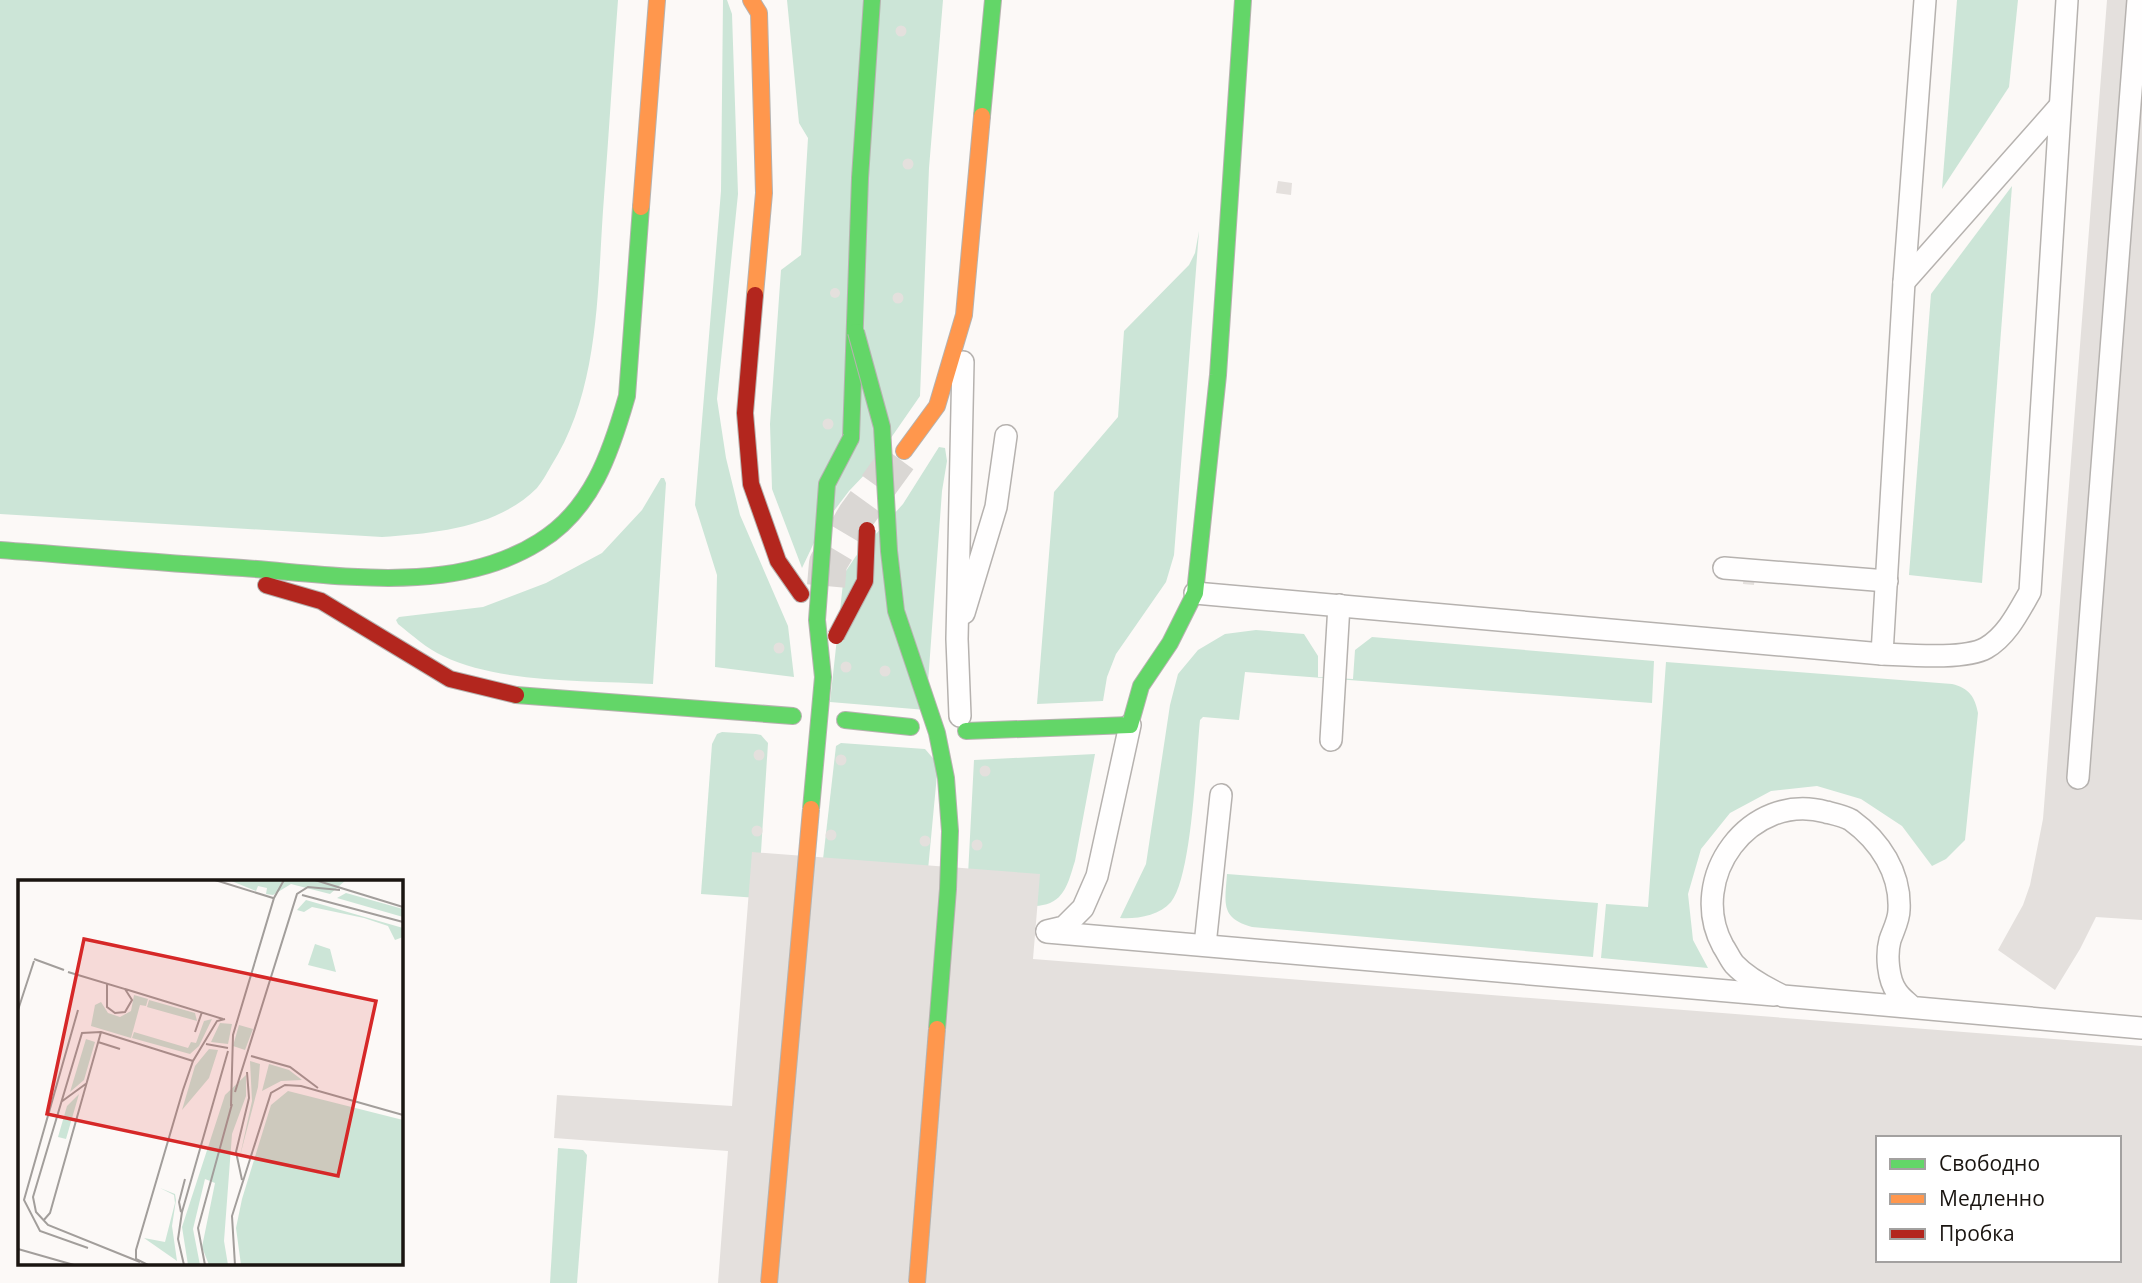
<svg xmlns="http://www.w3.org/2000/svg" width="2142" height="1283" font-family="'Open Sans',sans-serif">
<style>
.green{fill:#cce5d7}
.building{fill:#e4e0dd;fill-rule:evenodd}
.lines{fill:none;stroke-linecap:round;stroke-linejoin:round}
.secondary-tunnel{stroke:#dad7d4;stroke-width:38;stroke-dasharray:38 19;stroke-linecap:butt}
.lane-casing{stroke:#b6b2af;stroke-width:24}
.fast-casing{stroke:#b6b2af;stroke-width:18}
.slow-casing{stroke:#b6b2af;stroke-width:18}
.jam-casing{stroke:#b6b2af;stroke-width:18}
.lane{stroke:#fffefe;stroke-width:21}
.fast{stroke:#63d668;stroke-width:16}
.slow{stroke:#ff974d;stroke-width:16}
.jam{stroke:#b3261e;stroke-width:16}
.fast-bridge-casing{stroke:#b6b2af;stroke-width:18;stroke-linecap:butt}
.slow-bridge-casing{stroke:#b6b2af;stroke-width:18;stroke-linecap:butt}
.jam-bridge-casing{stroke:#b6b2af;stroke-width:18;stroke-linecap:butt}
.fast-bridge{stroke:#63d668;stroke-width:16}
.slow-bridge{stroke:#ff974d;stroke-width:16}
.jam-bridge{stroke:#b3261e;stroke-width:16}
.inset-road{fill:none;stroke:#a29e9b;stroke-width:2}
.view{fill:#d62828;fill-opacity:0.15;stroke:#d62828;stroke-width:3.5}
.inset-edge{fill:none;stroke:#1a1511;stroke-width:3.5}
</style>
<rect width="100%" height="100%" fill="#fcf9f7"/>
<g class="green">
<path d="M0,0H618C613,66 609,131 604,197C597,286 601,388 551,466C547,473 542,482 537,488C497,528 435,533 382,537L0,514Z"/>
<path d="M723,0H727L732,14L738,194L717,399L726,458L740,515L788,626L794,677L715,667L717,575L695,505L721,191Z"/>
<path d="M787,0H943L929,168L920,396L868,471L849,491L821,528L802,568L772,489L770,424L781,270L801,255L808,138L799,123Z"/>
<path d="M1957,0H2018L2009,87L1942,189Z"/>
<path d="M2012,186L1982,583L1909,575L1931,294Z"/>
<path d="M1199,231L1174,555L1166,582L1116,654L1107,677L1103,701L1037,704L1054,492L1118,417L1124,331L1189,265L1195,253Z"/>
<path d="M939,447L945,448L947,461L942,491L926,710L830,702L844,574L856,556L903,504Z"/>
<path d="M661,478H664L666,483L653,684C587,680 502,684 443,656C427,649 412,635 398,624L396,620L399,617L483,607L546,583L602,553L642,510Z"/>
<path d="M1256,630L1304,634L1318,656V677L1353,679L1355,650L1372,637L1654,661L1652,703L1245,672L1239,720L1203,717L1200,720C1196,759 1192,876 1171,902C1159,916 1137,919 1120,918L1146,864L1170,705L1178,674L1198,650L1225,634Z"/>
<path d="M1666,662L1952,684C1969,688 1975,697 1978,713L1965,840L1946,859L1932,866L1902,826L1861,799L1817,786L1771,791L1730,813L1701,849L1688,894L1693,940L1708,968L1601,958L1606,904L1648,907Z"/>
<path d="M722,732L756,734L761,735L768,743L758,898L701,894L712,744L717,734Z"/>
<path d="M841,743L925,749L938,764L924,912L818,903L836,746Z"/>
<path d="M1095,754L1075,861C1071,873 1068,888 1059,897C1039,917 992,899 967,894L974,760Z"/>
<path d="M1227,874L1598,903L1593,957L1252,927C1220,918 1225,903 1227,874Z"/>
<path d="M558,1148L583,1150L587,1155L577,1283H550Z"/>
</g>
<g class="building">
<path d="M2107,0H2142V920L2096,917L2080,949L2055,990L1998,950L2023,905L2030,885L2043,819Z"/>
<circle cx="901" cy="31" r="5.5"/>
<circle cx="908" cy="164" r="5.5"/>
<path d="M1278,181L1292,183L1291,195L1276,193Z"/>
<circle cx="835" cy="293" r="5"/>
<circle cx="898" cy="298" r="5.5"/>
<circle cx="828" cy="424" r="5.5"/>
<path d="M1744,573L1755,574L1754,585L1743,584Z"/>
<circle cx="779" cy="648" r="5.5"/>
<circle cx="846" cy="667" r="5.5"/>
<circle cx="885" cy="671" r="5.5"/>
<circle cx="759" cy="755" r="5.5"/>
<circle cx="841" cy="760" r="5.5"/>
<circle cx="985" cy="771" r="5.5"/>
<circle cx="757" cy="831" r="5.5"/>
<circle cx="831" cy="835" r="5.5"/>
<circle cx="925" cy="841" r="5.5"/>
<circle cx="977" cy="845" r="5.5"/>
<path d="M752,852L1040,874L1033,959L2142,1046V1283H718L728,1151L554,1138L557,1095L732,1106ZM1878,1138H2119V1260H1878Z"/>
</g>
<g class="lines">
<path class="secondary-tunnel" d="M826,586L828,563L856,516L898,458"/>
<defs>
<g id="lane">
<path d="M1904,282L2059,107"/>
<path d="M1724,568L1887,581"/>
<path d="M1195,593L1882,654C1907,655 1965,660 1986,648C2007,636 2019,611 2030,592L2067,0"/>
<path d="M964,613L996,507L1006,436"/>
<path d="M1882,654L1904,282L1925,0"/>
<path d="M960,716L957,639L963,362"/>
<path d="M1331,740L1339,605"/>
<path d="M2078,778L2138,0"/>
<path d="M1047,931L1064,927L1083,908L1097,876L1130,725"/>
<path d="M1047,932L1774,995"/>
<path d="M1205,945L1221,795"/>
<path d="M1912,1007C1907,1002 1901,998 1897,992C1888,980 1886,955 1890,940C1893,931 1899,920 1899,910C1901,873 1880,841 1851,820C1844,816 1834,814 1826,812C1750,791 1686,878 1723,946C1727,952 1730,959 1734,964C1747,978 1766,988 1783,996L2142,1028"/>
</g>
<g id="fast">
<path d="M982,116L993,0"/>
<path d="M851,438L860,178L872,0"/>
<path d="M0,550C81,556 162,563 243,568C339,575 453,596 539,542C592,510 611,452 627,396L641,207"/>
<path d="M516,695L793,716"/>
<path d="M845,720L911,727"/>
<path d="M966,731L1130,725L1141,686L1170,643L1195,593L1218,375L1243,0"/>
</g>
<g id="slow">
<path d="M751,0L759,13L764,193L755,295"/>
<path d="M641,207L657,0"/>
<path d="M904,451L937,406L964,315L982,116"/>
</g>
<g id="jam">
<path d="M755,295L745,413L751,484L778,561L801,594"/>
<path d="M266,585L321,601L450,679L516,695"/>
</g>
</defs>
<use href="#lane" class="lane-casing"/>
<use href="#fast" class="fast-casing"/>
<use href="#slow" class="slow-casing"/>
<use href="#jam" class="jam-casing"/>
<use href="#lane" class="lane"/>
<use href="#fast" class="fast"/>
<use href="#slow" class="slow"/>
<use href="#jam" class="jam"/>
<defs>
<g id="fast-bridge">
<path d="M856,332L882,427L889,551L896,611L937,733L946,778L950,831L948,889L937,1029"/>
<path d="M811,809L823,677L817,620L827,484L851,438"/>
</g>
<g id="slow-bridge">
<path d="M769,1283L811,809"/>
<path d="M917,1283L937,1029"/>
</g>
<path id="jam-bridge" d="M836,636L865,581L867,530"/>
</defs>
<use href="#fast-bridge" class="fast-bridge-casing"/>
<use href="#slow-bridge" class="slow-bridge-casing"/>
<use href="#jam-bridge" class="jam-bridge-casing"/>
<use href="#fast-bridge" class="fast-bridge"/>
<use href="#slow-bridge" class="slow-bridge"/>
<use href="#jam-bridge" class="jam-bridge"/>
</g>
<g transform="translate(18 880)">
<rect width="385" height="385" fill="#fcf9f7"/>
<path d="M211,0H328L312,14L273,4L255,15L248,14L249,8L240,6L238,11ZM328,13L385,29V37L319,18ZM288,20L385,48V57L377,60L370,46L346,38L294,27L286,32L279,30ZM297,64L312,69L318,92L290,85ZM116,115L130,119L128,126L122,125L113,158L73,146L77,125L83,122L90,133L102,137L113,131ZM131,120L177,133L179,141L129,127ZM194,139L181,166L172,174L114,158L116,152L170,168L173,162L178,163L186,141ZM202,143L214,144L210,164L193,162ZM221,145L235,149L227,170L215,166ZM68,159L77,162L66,200L52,212ZM191,169L200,170L191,198L164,230L177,186ZM232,181L242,184L240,207L222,276L234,221ZM251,184L271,190L284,200L263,201L244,211ZM228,195V216L214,254L206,361L210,385H191L184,367L197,303L187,299L175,349L182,385H170L164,347L207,215ZM270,211L385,240V385H223L218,348L224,319L253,225ZM61,214L48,259L40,257L49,226ZM142,308L157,314L158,320L154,346L159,381L126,358L147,362L157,323L156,315Z" fill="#cce5d7"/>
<path class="inset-road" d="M197,0L255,18M297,0L385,27M284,15L385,42M16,79L46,90M50,92L107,109L114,120L107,132L97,133L89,127V103M107,109L205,139M0,130L16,81M60,130L6,320L22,351L70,368M177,152L184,132M80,162L102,169M188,164L210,168M233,176L272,187L300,208M217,212L279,14L290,7L322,10M43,222L69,203M213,226L215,155L256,18L266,0M224,300L218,272L231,218L229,192M163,332L161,322L167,299M25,341L32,333L83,152M0,369L56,385M122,382L30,345L18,332L15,317L64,153L83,152L175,181M130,385L118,379V370L165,210L175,181L199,141L207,139M166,385L160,359L164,332L210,171M187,385L180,348L214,224M217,385L214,336L253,213L267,205L283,206L385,235"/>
<path class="view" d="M66,59L358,121L320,296L29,234Z"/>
<rect width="385" height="385" class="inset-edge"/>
</g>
<rect x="1876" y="1136" width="245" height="126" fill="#ffffff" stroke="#a3a1a0" stroke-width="2"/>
<rect x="1890" y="1159" width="35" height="10" fill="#63d668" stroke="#a3a1a0" stroke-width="2"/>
<text x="1939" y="1171" font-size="21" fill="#1a1511">Свободно</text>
<rect x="1890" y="1194" width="35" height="10" fill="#ff974d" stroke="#a3a1a0" stroke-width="2"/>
<text x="1939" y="1206" font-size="21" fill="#1a1511">Медленно</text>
<rect x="1890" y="1229" width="35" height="10" fill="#b3261e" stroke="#a3a1a0" stroke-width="2"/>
<text x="1939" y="1241" font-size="21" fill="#1a1511">Пробка</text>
</svg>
